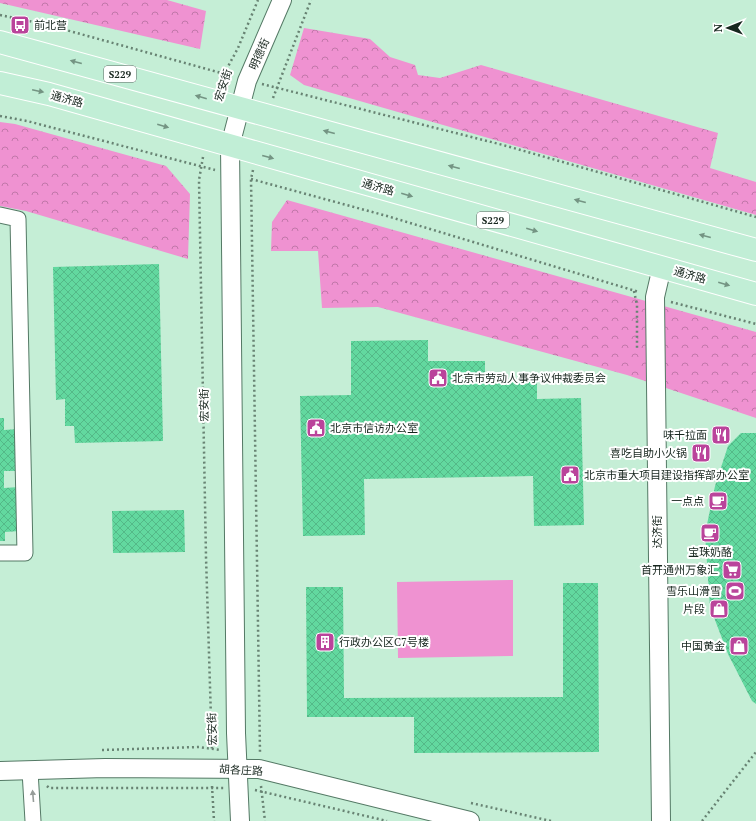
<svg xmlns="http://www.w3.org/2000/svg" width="756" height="821" font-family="'PT Serif','Noto Sans SC',serif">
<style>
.park{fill:url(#park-crowns)}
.pitch{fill:#ef92d1}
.building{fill:url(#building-cross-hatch)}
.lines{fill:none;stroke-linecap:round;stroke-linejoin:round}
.minor-casing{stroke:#547965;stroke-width:17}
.tertiary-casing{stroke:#547965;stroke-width:20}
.primary-casing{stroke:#fff;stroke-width:24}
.path{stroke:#688373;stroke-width:2.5;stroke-dasharray:2 3;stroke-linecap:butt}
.minor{stroke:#fff;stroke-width:15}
.tertiary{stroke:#fff;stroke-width:18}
.primary{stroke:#c1eed6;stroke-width:22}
.oneway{fill:#749483}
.oneway2{fill:#979d9a}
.labels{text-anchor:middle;stroke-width:4;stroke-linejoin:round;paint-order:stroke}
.shield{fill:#fff;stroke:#5d6762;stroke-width:1}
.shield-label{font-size:10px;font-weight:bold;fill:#17261e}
.poi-label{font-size:11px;fill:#17261e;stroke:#fff;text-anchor:end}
.street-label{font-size:11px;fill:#17261e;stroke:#fff}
</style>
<defs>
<pattern id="park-crowns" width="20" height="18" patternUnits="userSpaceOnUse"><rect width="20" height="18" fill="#ef92d1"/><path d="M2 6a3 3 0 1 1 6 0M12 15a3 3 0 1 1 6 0" fill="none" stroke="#c177a9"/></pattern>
<pattern id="building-cross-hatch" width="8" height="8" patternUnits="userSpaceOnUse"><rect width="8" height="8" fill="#62d89f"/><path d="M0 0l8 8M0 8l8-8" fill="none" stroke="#54b988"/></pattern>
</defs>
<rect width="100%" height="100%" fill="#c5eed6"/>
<g class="park">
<path d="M0,0H167L206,11L200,49L0,3Z"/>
<path d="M304,28L370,39L390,57L415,65L418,75L440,78L481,65L718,133L710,168L756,182V215L304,85L290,75Z"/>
<path d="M0,122L15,124L166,166L190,194L188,259L26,211L0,206Z"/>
<path d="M287,200L756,332V418L627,375L378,307L322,308L318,251H271L272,222Z"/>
</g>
<path class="pitch" d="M513,580V656L398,658L397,582Z"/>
<g class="building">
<path d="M159,264L163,441L75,443L74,426H65V399L56,400L53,267Z"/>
<path d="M428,340V361H485V379L537,378V399L581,398L584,525L534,526L533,476L364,479L365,535L303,536L300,396L351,395V341Z"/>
<path d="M0,418H4V430L18,429L19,471H4V488L19,487L20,531L5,532V541H0Z"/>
<path d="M741,433H756V704L752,701L728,654L710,607L705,534L715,486L728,446Z"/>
<path d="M184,510L185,552L113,553L112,511Z"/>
<path d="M563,583H598L599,752L414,753V717H307L306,587H343L344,698L563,697Z"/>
</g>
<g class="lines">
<defs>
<g id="minor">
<path d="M0,215L18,219L25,553H0"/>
<path d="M30,771L33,821"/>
</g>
<g id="tertiary">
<path d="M0,771L105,768L259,769L470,821"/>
<path d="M240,821L236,733L230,146L247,81L282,0"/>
<path d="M661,821L655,297L662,267"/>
</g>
<g id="primary">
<path d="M0,42L756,250"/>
<path d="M0,83L49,94L756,294"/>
</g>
</defs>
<use href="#minor" class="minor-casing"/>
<use href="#tertiary" class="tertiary-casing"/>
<use href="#primary" class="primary-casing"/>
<g class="path">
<path d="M0,15L48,25L232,76"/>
<path d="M222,84L224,74L238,48L258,0"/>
<path d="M262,84L503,145L756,217"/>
<path d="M273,98L311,0"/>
<path d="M0,116L27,121L215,170"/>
<path d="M203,157L199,180L206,557L212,751"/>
<path d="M253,170L251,179L260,753"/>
<path d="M251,179L387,216L639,292"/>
<path d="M634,291L637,305V348"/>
<path d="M671,302L756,324"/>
<path d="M102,750L199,747L220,750"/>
<path d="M47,786L49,788H224"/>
<path d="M212,786L214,821"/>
<path d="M261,786L265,821"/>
<path d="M255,790L387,821"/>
<path d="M471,803L551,821"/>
<path d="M702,821L756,752"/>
</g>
<use href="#minor" class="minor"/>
<use href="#tertiary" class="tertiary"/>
<use href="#primary" class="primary"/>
</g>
<defs><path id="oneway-solid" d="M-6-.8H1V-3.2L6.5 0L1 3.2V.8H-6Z"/></defs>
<g class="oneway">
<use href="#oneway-solid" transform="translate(76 62) rotate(-165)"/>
<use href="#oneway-solid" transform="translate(38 91) rotate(12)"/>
<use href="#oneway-solid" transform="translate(201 97) rotate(-164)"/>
<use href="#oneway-solid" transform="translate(163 126) rotate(16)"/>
<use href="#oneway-solid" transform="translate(329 132) rotate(-165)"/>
<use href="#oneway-solid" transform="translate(268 157) rotate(15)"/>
<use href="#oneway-solid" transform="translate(454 167) rotate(-165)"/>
<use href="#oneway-solid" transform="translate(407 195) rotate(16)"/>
<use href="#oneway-solid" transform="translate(580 201) rotate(-165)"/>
<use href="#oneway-solid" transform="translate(532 230) rotate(16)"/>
<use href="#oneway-solid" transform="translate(705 236) rotate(-165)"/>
<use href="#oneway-solid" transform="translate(724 284) rotate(16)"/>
</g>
<use class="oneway2" href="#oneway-solid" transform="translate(33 796) rotate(-95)"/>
<defs>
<symbol id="bus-square" viewBox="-11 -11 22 22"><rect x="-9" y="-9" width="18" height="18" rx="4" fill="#ba449b" stroke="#fff"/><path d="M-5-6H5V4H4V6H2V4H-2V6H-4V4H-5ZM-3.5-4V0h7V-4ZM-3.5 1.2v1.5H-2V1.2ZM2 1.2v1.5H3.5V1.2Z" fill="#fff"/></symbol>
<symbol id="civic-square" viewBox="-11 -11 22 22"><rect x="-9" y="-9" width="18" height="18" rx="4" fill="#ba449b" stroke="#fff"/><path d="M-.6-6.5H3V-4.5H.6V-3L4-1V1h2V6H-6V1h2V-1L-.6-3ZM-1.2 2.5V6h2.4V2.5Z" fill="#fff"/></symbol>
<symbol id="restaurant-square" viewBox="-11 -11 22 22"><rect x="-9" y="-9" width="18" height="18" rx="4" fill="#ba449b" stroke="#fff"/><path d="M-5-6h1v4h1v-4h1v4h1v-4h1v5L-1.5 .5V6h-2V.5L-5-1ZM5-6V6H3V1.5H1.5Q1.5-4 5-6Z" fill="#fff"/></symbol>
<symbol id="cafe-square" viewBox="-11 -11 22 22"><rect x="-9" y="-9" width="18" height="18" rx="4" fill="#ba449b" stroke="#fff"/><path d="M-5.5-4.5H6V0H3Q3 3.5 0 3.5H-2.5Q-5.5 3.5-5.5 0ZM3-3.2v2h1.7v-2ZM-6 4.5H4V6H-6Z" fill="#fff"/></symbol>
<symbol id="supermarket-square" viewBox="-11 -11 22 22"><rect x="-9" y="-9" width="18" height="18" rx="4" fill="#ba449b" stroke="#fff"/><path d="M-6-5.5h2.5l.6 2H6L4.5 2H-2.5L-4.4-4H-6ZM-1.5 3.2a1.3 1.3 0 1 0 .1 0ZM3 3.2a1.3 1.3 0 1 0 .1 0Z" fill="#fff"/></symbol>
<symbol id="stadium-square" viewBox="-11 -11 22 22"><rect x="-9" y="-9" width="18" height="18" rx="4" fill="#ba449b" stroke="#fff"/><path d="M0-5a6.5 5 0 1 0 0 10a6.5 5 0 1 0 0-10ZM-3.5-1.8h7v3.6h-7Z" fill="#fff"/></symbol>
<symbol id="shop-square" viewBox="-11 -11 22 22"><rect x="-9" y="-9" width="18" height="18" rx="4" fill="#ba449b" stroke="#fff"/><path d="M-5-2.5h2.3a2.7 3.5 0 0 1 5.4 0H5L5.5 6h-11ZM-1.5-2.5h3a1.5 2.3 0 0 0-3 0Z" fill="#fff"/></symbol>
<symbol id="building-square" viewBox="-11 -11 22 22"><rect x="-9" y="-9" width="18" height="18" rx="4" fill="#ba449b" stroke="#fff"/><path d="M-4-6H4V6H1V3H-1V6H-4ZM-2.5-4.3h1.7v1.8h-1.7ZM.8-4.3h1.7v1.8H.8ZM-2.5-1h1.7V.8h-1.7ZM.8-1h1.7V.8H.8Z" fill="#fff"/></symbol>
</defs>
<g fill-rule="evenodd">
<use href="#bus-square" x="9" y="14" width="22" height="22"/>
<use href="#civic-square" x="427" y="367" width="22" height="22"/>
<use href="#civic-square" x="305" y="417" width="22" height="22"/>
<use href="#restaurant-square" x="710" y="424" width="22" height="22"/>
<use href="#restaurant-square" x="690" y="442" width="22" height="22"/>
<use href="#civic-square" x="559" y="464" width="22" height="22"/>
<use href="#cafe-square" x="707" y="490" width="22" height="22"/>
<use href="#cafe-square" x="699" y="522" width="22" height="22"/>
<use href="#supermarket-square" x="721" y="559" width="22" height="22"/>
<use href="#stadium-square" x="724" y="580" width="22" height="22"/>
<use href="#shop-square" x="708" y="598" width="22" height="22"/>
<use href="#building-square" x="314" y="631" width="22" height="22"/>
<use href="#shop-square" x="728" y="635" width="22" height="22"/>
</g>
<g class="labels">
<g class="shield">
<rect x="104" y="66" width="32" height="16" rx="3"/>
<rect x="477" y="212" width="32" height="16" rx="3"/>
</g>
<g class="shield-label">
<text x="120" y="78">S229</text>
<text x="493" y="224">S229</text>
</g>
<g class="poi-label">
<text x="34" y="29" text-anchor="start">前北营</text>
<text x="452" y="382" text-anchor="start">北京市劳动人事争议仲裁委员会</text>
<text x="330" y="432" text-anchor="start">北京市信访办公室</text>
<text x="707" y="439">味千拉面</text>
<text x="687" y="457">喜吃自助小火锅</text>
<text x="584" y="479" text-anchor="start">北京市重大项目建设指挥部办公室</text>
<text x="704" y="505">一点点</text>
<text x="710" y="556" text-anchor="middle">宝珠奶酪</text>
<text x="718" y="574">首开通州万象汇</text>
<text x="721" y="595">雪乐山滑雪</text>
<text x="705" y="613">片段</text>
<text x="339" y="646" text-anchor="start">行政办公区C7号楼</text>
<text x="725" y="650">中国黄金</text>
</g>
<g class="street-label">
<text transform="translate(259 54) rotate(-66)" y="4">明德街</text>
<text transform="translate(223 85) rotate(-72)" y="4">宏安街</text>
<text transform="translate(67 99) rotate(15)" y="4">通济路</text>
<text transform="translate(378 187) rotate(16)" y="4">通济路</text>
<text transform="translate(690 275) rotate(16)" y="4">通济路</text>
<text transform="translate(204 405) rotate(-91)" y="4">宏安街</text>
<text transform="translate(657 532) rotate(-90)" y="4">达济街</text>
<text transform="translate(212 729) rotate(-92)" y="4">宏安街</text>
<text transform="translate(241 770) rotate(3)" y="4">胡各庄路</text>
</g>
</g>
<g transform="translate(728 28) rotate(269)" stroke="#ffffff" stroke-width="3" paint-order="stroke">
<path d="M0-3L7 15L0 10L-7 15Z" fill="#17261e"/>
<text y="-6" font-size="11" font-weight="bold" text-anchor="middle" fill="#17261e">N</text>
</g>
</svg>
